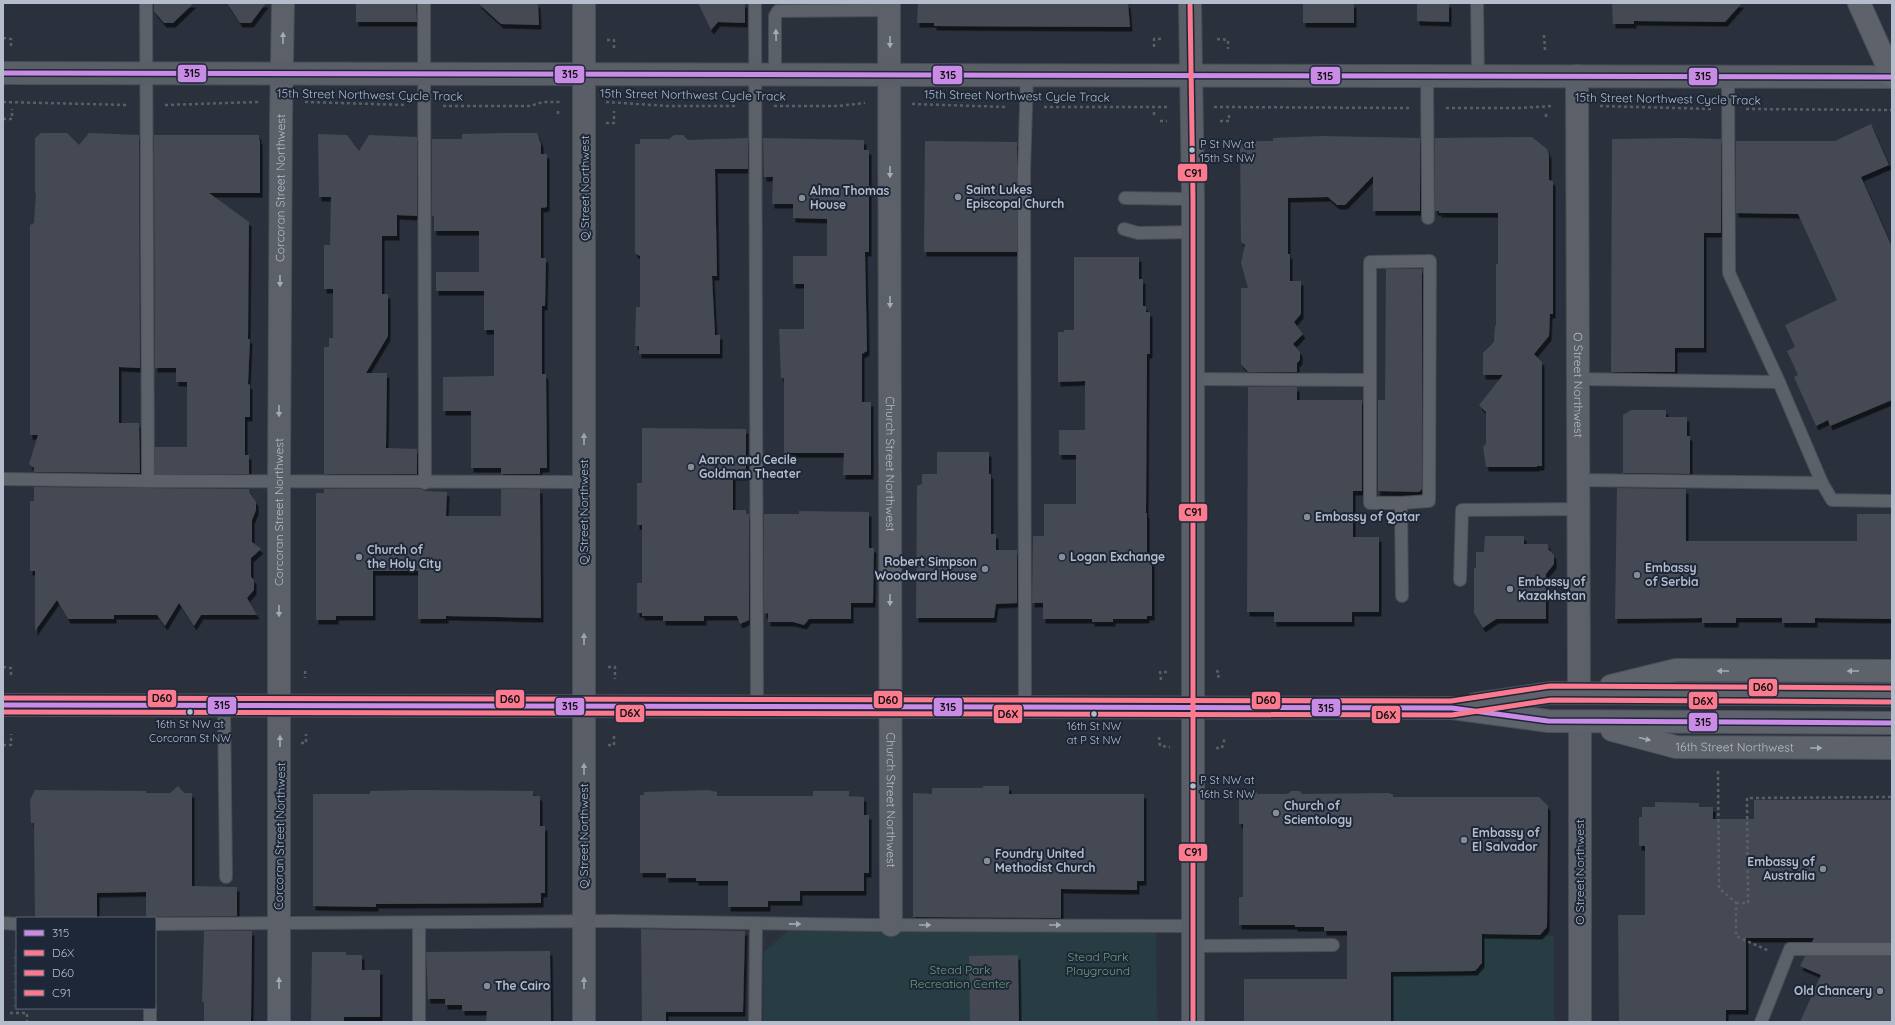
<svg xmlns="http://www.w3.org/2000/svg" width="1895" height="1025" font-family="Quicksand,sans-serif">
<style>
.park{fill:#273d43}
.garden{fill:url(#garden-dots)}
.building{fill:#444952;filter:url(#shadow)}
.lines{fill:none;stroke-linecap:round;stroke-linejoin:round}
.service-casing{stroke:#474c54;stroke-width:14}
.minor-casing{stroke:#474c54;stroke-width:24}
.secondary-casing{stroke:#474c54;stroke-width:24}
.primary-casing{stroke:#494e58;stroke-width:24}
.path{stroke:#595f66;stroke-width:2.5;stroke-dasharray:3 3;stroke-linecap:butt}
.service{stroke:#5b6069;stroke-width:12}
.minor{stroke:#5b6069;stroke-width:22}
.secondary{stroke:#5a5f67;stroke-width:22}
.primary{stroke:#5e626a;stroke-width:22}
.bus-1-casing{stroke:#1d2737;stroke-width:8}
.bus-2-casing{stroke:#1d2737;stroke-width:8}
.bus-3-casing{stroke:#1d2737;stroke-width:8}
.bus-4-casing{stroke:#1d2737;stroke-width:8}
.bus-1{stroke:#ca8be6;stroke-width:5}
.bus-2{stroke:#fc7a8f;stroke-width:5}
.bus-3{stroke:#fc7a8f;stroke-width:5}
.bus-4{stroke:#fc7a8f;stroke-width:5}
.oneway{fill:#a3aab8}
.oneway2{fill:#9ea6b3}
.oneway3{fill:#a4abb8}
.bus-dot{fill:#b5bdcc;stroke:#1d2737;stroke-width:1.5}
.poi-dot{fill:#858c9a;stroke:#1d2737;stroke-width:1.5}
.labels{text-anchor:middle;stroke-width:4;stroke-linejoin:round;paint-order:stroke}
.bus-label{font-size:11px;fill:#b5bdcc;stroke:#1d2737;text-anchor:start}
.street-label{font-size:12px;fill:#b5bdcc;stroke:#1d2737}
.poi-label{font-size:12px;font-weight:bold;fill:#b5bdcc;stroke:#1d2737;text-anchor:start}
.park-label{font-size:12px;fill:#6b9f79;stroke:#1d2737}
.line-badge{stroke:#1d2737;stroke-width:1.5}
.pale-badge-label{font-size:11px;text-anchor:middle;font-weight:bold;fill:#111}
</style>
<defs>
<pattern id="garden-dots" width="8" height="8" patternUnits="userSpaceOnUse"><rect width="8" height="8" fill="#273d43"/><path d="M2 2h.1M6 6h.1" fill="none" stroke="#44575d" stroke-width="1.8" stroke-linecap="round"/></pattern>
<filter id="shadow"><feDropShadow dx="2.5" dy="4.5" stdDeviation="0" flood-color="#0009"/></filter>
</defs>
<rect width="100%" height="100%" fill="#2b313c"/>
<g class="park">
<path d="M788,931H1156L1157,1022H763L764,952Z"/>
<path d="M1483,935L1554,936V1022H1392V973H1475L1484,963Z"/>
</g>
<path class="garden" d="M14,950H17V1008H30V1010H14Z"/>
<g class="building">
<path d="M154,3H194L173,23H164L154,11Z"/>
<path d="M227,3H266L251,23H240Z"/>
<path d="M356,3H416L417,22H356Z"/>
<path d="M478,3H538L539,25L501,24Z"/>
<path d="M698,3H745V23L718,22L711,30Z"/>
<path d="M918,3H1128L1130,27L934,26V23H917Z"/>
<rect x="1303" y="3" width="51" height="20"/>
<path d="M1417,3H1449V22L1417,21Z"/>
<path d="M1612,3H1742L1725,22L1634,21V24H1613Z"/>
<path d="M1871,124L1889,165L1861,177L1892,247V400L1830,426L1828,420L1816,426L1794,377L1798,375L1787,351L1795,347L1785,325L1837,300L1798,214L1736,213V141H1835Z"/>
<path d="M41,133H67L79,145L89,133L139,135L140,368L119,367V423H139L140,473L34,472V468L29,464L38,435H30V225L34,223L36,193H35V138Z"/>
<path d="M503,133H537L541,144V154H547V207L541,208V258H546L545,306H542V374H546L547,468H540V474H501V468H471V411H443V377L494,376V330H484V291H436V272H479V231H434V216H432V139H462V134Z"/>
<path d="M318,134L347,135L359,151L369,135L417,137V216L397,215V236H382V294H388V336L366,373H387L386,448L417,449V474H324V347H329V338H333V289H324V245H330L331,197H319Z"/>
<path d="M154,135H259V140H260V193H209L249,222L248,339H250L248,384L250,385V417H245V455H249V474H155V447H187V382H176V368H155Z"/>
<path d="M674,135H683L688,140L748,138V169H715L717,276H712L715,335H720V354H639V346H635L636,307H640V256L635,253V144H640V139H669Z"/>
<path d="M1322,136L1420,138V211H1373V176L1345,205H1337L1328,197L1288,198V254H1290V281H1301V314L1294,322L1303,334L1293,344L1300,352V360L1297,363V372H1248L1241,364V288H1248L1241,263L1245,245L1241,242L1240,144H1246V141H1273V138Z"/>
<path d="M1532,137L1547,149L1549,155V180L1553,181V314H1550L1549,336L1534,354L1542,362V466H1537V467H1486L1483,447L1486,444V412L1479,405L1503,375H1483V353L1494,342L1495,326H1496V264H1498V213H1439V211H1435V138Z"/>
<path d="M763,138L864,140V150H869V252H865L867,351L862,354V402H871V475H843L844,453H784V378H781L779,329H804V284H793V256H827V219L793,218V204H772L773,177H764Z"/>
<path d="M1681,138L1721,139V233H1704V348H1675V372H1611L1612,139Z"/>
<path d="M925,141L1017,142V252H924Z"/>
<path d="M1074,257H1139V279H1143V306H1146V312H1150V354H1147L1146,513H1147V557H1152V616H1147V619H1113V622H1092V619H1043V603H1032L1033,536H1044V504H1076V455H1059V430H1085V381L1058,382V332H1064V330H1074Z"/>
<path d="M1386,269H1422V489L1419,492L1378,491V400H1385Z"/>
<path d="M1248,387H1297V400H1362V491H1353V537H1379V612H1352V622H1274V612H1247Z"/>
<path d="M1631,410H1666V417H1687V436H1690V474L1623,473V415Z"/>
<path d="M642,428L746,429V476H733V510H746V514H749V620L740,624L737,616H704V621H663V616H642V613H637V583H642V525H637V483H642Z"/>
<path d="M937,452H989V474H991V534H996V550H1017V603L996,604L994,618H916L917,486L922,484V474H937Z"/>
<path d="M34,487L249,489V492L256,502V510L252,520V542L261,549L251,558V577L254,580V590L247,598L257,615H201L194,626L179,603L165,626L157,615H114V619H68L57,600L35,631V571H30V501H34Z"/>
<path d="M1617,488L1686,489V541H1857V514H1892V619L1815,618V623H1782V618H1736V623H1702V618L1615,619Z"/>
<path d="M324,489H421L425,491L447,492L446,516H501V489H540L541,618L446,616V619H418V571H373V616H336V620H316V493H324Z"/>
<path d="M799,511L869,512V548H874L873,603H851V619H809L804,625L793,622H768V613L764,614V514H799Z"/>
<path d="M1485,536H1524V544H1548V549L1554,555V564L1546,574V619H1496L1483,628L1474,613V568H1476V552H1484Z"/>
<path d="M178,786L184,793H192V886L237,887V916L146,917V892L97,893V918H35L34,823H31L30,800L35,790L146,791V793H170Z"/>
<path d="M983,786H1009V794H1144V881H1137V890L1061,889V918L913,917V793L932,794V788H983Z"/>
<path d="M418,790L533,791V796H540V826H545V893H541V903L376,904V907L313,906V794H370V791Z"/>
<path d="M708,790L717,792V796H813V791H849V796L864,797V815H869V873H864V891H800V901H768V907H728V881H696V878H666V873H640V795H644V792Z"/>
<path d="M1246,791H1255L1258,794H1288L1291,791H1300L1302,794L1390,793V794H1393V797H1539L1548,806L1547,927L1540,935L1482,934V963L1475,971L1391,972V1022H1244V979H1347V931H1324V927H1295V925H1239V897H1243V824H1239V794H1244Z"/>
<path d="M1754,800H1892V942H1812L1814,938H1746V1010H1726V1022H1619L1618,915H1645V846H1639V817H1642V807H1655V802L1699,803V807H1713V819H1754Z"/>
<path d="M641,929L745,931L743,1012H666V1022H642Z"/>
<path d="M204,931H252L251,1022H204V1002H202Z"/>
<path d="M550,951L551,1022H486L487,1011H462V1005H445V999H428L426,952Z"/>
<path d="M312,952H346V955H362V970H380V1017H344V1022H311Z"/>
<path d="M1018,955L1019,1022H970L969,956Z"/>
<path d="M1805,956H1892V1022H1800L1821,975L1800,966Z"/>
</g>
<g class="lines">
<defs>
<g id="service">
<path d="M146,3L148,481"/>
<path d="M424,3L425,483"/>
<path d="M755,3L757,707"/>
<path d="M1477,3L1478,76"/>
<path d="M775,74V16L778,11L889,10"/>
<path d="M1427,76L1428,218"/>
<path d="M1728,76L1729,273L1779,382L1822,483L1832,500L1892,501"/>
<path d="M1125,198L1193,199"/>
<path d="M1124,229L1138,233L1193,232"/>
<path d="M1193,379L1370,380"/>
<path d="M1578,379L1779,382"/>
<path d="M3,479L148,481L584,482"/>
<path d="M1578,480L1822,483"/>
<path d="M1401,503L1429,501L1430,261L1370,262V503H1401L1402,596"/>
<path d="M1460,580L1462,510L1579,509"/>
<path d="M224,706L226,877"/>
<path d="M1025,707L1024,170L1027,76"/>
<path d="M3,923L17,924"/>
<path d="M419,923V1022"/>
<path d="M155,924L614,921L871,925L1192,926"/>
<path d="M1192,946L1333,945"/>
<path d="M150,1008V1022"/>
<path d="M755,1022L756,924"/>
<path d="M1761,1022L1790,949H1892"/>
</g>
<g id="minor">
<path id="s1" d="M889,3L891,925"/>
<path id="s2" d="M1577,76L1579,693"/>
<path id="s3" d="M279,1022V482L281,119L283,3"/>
<path d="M1580,1022V722"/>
</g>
<g id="secondary">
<path d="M1190,3L1193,199V1022"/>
<path d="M3,73L1892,77"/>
<path d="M584,1022V3"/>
</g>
<g id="primary">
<path d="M1859,3L1892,76"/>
<path d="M1611,686L1676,670L1892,671"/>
<path d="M1475,704L1550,693L1892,695"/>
<path d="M3,705L1452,708L1548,721L1892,723"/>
<path id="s4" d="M1612,730L1676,747L1892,748"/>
</g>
</defs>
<use href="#service" class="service-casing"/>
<use href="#minor" class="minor-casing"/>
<use href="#secondary" class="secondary-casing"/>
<use href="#primary" class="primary-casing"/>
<g class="path">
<path d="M1544,35L1545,50"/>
<path d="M3,38L11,39V46"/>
<path d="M1217,39L1228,40V49"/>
<path d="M607,40H614V48"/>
<path d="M1154,47V39H1163"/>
<path d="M3,102L128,105"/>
<path d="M305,102L406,105"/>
<path d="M606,102L668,106H737"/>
<path d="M912,104L1007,107"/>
<path d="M165,105L258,102"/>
<path d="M443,106H530L543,102H561"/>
<path d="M774,106H838L865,103"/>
<path d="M1600,106L1711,109"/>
<path d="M1044,107H1169"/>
<path d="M1214,107L1409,108"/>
<path d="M1446,108H1519L1553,106"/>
<path d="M1746,109L1892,110"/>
<path d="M558,111V117"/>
<path d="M1154,112V117"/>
<path d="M1546,114V118"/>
<path d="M3,119H12V109"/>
<path d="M1160,121H1167"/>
<path d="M1220,121H1229V114"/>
<path d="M606,123H614V111"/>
<path d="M3,667L11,668V678"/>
<path d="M608,667H615V679"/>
<path d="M305,671V678"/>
<path d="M1216,671L1219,672L1218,679"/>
<path d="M1161,680L1160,672H1169"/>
<path d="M1159,737L1160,746L1170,747"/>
<path d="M301,743H306V734"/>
<path d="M3,745H11V734"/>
<path d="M608,745H614V735"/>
<path d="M1216,748H1222L1225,737"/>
<path d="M1718,771L1719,888L1736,903V936L1769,951"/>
<path d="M1736,903H1748L1747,798L1892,797"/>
<path d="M10,1013H27V1022"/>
</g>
<use href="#service" class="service"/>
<use href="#minor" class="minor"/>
<use href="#secondary" class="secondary"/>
<use href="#primary" class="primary"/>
<defs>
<g id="bus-1">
<path d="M3,73L1892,77"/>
<path d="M3,705L1452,708L1548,721L1892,723"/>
</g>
<path id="bus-2" d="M3,712L1452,715L1551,700L1892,702"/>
<path id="bus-3" d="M3,698L1451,701L1550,686L1892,688"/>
<path id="bus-4" d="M1190,3L1193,199V1022"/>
</defs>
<use href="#bus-1" class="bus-1-casing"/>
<use href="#bus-2" class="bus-2-casing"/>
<use href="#bus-3" class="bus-3-casing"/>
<use href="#bus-4" class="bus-4-casing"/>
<use href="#bus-1" class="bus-1"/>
<use href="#bus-2" class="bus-2"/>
<use href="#bus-3" class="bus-3"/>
<use href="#bus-4" class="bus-4"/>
</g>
<defs><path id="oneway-solid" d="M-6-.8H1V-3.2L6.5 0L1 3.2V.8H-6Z"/></defs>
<g class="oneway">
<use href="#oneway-solid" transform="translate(776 35) rotate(-91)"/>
<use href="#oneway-solid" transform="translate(283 38) rotate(-89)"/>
<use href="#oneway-solid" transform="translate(890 42) rotate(90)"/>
<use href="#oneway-solid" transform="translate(890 172) rotate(90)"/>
<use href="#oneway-solid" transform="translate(280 281) rotate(90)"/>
<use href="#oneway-solid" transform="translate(890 302) rotate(90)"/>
<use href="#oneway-solid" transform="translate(279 411) rotate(90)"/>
<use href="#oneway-solid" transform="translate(890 600) rotate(90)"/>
<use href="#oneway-solid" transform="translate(279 611) rotate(90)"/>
<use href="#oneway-solid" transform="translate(280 741) rotate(-90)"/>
<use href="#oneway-solid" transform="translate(795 924) rotate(1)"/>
<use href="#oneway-solid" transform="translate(925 925)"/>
<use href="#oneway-solid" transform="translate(1055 925)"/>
<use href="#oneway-solid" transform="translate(279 983) rotate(-90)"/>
</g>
<g class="oneway2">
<use href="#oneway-solid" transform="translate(584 439) rotate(-90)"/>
<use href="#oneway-solid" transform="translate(584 639) rotate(-90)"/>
<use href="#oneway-solid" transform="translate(584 769) rotate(-90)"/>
<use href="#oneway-solid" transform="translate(584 983) rotate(-90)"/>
</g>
<g class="oneway3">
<use href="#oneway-solid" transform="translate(1723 671) rotate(-180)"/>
<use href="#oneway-solid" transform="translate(1853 671) rotate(-180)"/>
<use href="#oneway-solid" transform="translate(1645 739) rotate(14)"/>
<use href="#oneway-solid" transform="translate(1816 748)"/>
</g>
<g class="bus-dot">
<circle cx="1192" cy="150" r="3.5"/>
<circle cx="190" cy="712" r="3.5"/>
<circle cx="1094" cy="714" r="3.5"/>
<circle cx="1193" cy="786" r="3.5"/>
</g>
<g class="poi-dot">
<circle cx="958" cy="197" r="4"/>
<circle cx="802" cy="198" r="4"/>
<circle cx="691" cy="467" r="4"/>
<circle cx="1307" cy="517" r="4"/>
<circle cx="359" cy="557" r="4"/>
<circle cx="1062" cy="557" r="4"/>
<circle cx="985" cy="569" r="4"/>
<circle cx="1637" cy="575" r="4"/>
<circle cx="1510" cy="589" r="4"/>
<circle cx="1276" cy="813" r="4"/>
<circle cx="1464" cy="840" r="4"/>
<circle cx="987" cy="861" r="4"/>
<circle cx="1823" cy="869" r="4"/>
<circle cx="487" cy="986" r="4"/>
<circle cx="1880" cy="991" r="4"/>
</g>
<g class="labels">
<g class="bus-label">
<text x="1200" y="148">P St NW at<tspan x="1200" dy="14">15th St NW</tspan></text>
<text x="190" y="728" text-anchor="middle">16th St NW at<tspan x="190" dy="14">Corcoran St NW</tspan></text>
<text x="1094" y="730" text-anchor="middle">16th St NW<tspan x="1094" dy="14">at P St NW</tspan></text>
<text x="1200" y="784">P St NW at<tspan x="1200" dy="14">16th St NW</tspan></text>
</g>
<g class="street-label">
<text transform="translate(370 95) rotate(1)" y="4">15th Street Northwest Cycle Track</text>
<text transform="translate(693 95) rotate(1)" y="4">15th Street Northwest Cycle Track</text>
<text transform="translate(1017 96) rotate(1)" y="4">15th Street Northwest Cycle Track</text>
<text transform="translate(1668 99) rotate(1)" y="4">15th Street Northwest Cycle Track</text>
<text dy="4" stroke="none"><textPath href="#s3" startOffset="834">Corcoran Street Northwest</textPath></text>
<text transform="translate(585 188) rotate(-90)" y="4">Q Street Northwest</text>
<text dy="4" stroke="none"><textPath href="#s2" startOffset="309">O Street Northwest</textPath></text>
<text dy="4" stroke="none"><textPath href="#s1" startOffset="461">Church Street Northwest</textPath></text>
<text dy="4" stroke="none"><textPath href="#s3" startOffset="510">Corcoran Street Northwest</textPath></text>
<text transform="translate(584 512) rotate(-90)" y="4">Q Street Northwest</text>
<text dy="4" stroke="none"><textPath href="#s4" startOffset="125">16th Street Northwest</textPath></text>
<text dy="4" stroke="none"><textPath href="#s1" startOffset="797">Church Street Northwest</textPath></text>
<text transform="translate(280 836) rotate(-89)" y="4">Corcoran Street Northwest</text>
<text transform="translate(584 836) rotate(-90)" y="4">Q Street Northwest</text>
<text transform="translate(1580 872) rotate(-90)" y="4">O Street Northwest</text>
</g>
<g class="poi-label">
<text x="966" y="194">Saint Lukes<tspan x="966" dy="14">Episcopal Church</tspan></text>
<text x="810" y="195">Alma Thomas<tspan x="810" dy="14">House</tspan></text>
<text x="699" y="464">Aaron and Cecile<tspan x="699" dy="14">Goldman Theater</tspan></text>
<text x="1315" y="521">Embassy of Qatar</text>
<text x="367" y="554">Church of<tspan x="367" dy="14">the Holy City</tspan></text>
<text x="1070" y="561">Logan Exchange</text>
<text x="977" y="566" text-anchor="end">Robert Simpson<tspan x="977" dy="14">Woodward House</tspan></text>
<text x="1645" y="572">Embassy<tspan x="1645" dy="14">of Serbia</tspan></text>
<text x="1518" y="586">Embassy of<tspan x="1518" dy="14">Kazakhstan</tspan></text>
<text x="1284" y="810">Church of<tspan x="1284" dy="14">Scientology</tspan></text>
<text x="1472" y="837">Embassy of<tspan x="1472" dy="14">El Salvador</tspan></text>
<text x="995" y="858">Foundry United<tspan x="995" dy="14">Methodist Church</tspan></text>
<text x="1815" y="866" text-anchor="end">Embassy of<tspan x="1815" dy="14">Australia</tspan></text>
<text x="495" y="990">The Cairo</text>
<text x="1872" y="995" text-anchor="end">Old Chancery</text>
</g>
<g class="park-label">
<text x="1098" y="961">Stead Park<tspan x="1098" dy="14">Playground</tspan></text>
<text x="960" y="974">Stead Park<tspan x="960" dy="14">Recreation Center</tspan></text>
</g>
</g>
<g class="line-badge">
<rect x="177" y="64" width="30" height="19" rx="4" fill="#ca8be6"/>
<rect x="554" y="65" width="31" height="19" rx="4" fill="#ca8be6"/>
<rect x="932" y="65" width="31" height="20" rx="4" fill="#ca8be6"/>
<rect x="1310" y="66" width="31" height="19" rx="4" fill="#ca8be6"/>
<rect x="1688" y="67" width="30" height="19" rx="4" fill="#ca8be6"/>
<rect x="1177" y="163" width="31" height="19" rx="4" fill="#fc7a8f"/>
<rect x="1178" y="503" width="30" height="19" rx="4" fill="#fc7a8f"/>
<rect x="1748" y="678" width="30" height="19" rx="4" fill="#fc7a8f"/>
<rect x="147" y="689" width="30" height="19" rx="4" fill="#fc7a8f"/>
<rect x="495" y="689" width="30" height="20" rx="4" fill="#fc7a8f"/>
<rect x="873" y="690" width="30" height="19" rx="4" fill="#fc7a8f"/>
<rect x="1251" y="691" width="30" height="19" rx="4" fill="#fc7a8f"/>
<rect x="1688" y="691" width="30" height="19" rx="4" fill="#fc7a8f"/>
<rect x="207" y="696" width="30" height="19" rx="4" fill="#ca8be6"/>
<rect x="555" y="697" width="30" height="19" rx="4" fill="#ca8be6"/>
<rect x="933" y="697" width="30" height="20" rx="4" fill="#ca8be6"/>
<rect x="1311" y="698" width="30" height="19" rx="4" fill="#ca8be6"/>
<rect x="615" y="704" width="30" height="19" rx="4" fill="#fc7a8f"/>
<rect x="993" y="704" width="30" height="20" rx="4" fill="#fc7a8f"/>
<rect x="1371" y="705" width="30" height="19" rx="4" fill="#fc7a8f"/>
<rect x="1688" y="712" width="30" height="20" rx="4" fill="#ca8be6"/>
<rect x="1178" y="843" width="30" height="19" rx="4" fill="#fc7a8f"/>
</g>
<g class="pale-badge-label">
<text x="192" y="77">315</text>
<text x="570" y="78">315</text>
<text x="948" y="79">315</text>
<text x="1325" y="80">315</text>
<text x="1703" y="80">315</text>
<text x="1193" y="177">C91</text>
<text x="1193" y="516">C91</text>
<text x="1763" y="691">D60</text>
<text x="162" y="702">D60</text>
<text x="510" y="703">D60</text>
<text x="888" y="704">D60</text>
<text x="1266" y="704">D60</text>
<text x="1703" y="705">D6X</text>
<text x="222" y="709">315</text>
<text x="570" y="710">315</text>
<text x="948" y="711">315</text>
<text x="1326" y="712">315</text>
<text x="630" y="717">D6X</text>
<text x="1008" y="718">D6X</text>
<text x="1386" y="719">D6X</text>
<text x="1703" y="726">315</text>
<text x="1193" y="856">C91</text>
</g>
<rect width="1895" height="1025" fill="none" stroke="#b5bdcc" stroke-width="8"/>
<rect x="16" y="917" width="140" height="92" fill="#1d2737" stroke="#5a6373"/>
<rect x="24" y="930" width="20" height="6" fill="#ca8be6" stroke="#5a6373"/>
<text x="52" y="937" font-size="12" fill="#b5bdcc">315</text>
<rect x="24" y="950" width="20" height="6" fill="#fc7a8f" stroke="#5a6373"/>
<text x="52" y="957" font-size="12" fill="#b5bdcc">D6X</text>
<rect x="24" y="970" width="20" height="6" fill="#fc7a8f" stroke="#5a6373"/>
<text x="52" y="977" font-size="12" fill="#b5bdcc">D60</text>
<rect x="24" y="990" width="20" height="6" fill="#fc7a8f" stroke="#5a6373"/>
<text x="52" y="997" font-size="12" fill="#b5bdcc">C91</text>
</svg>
